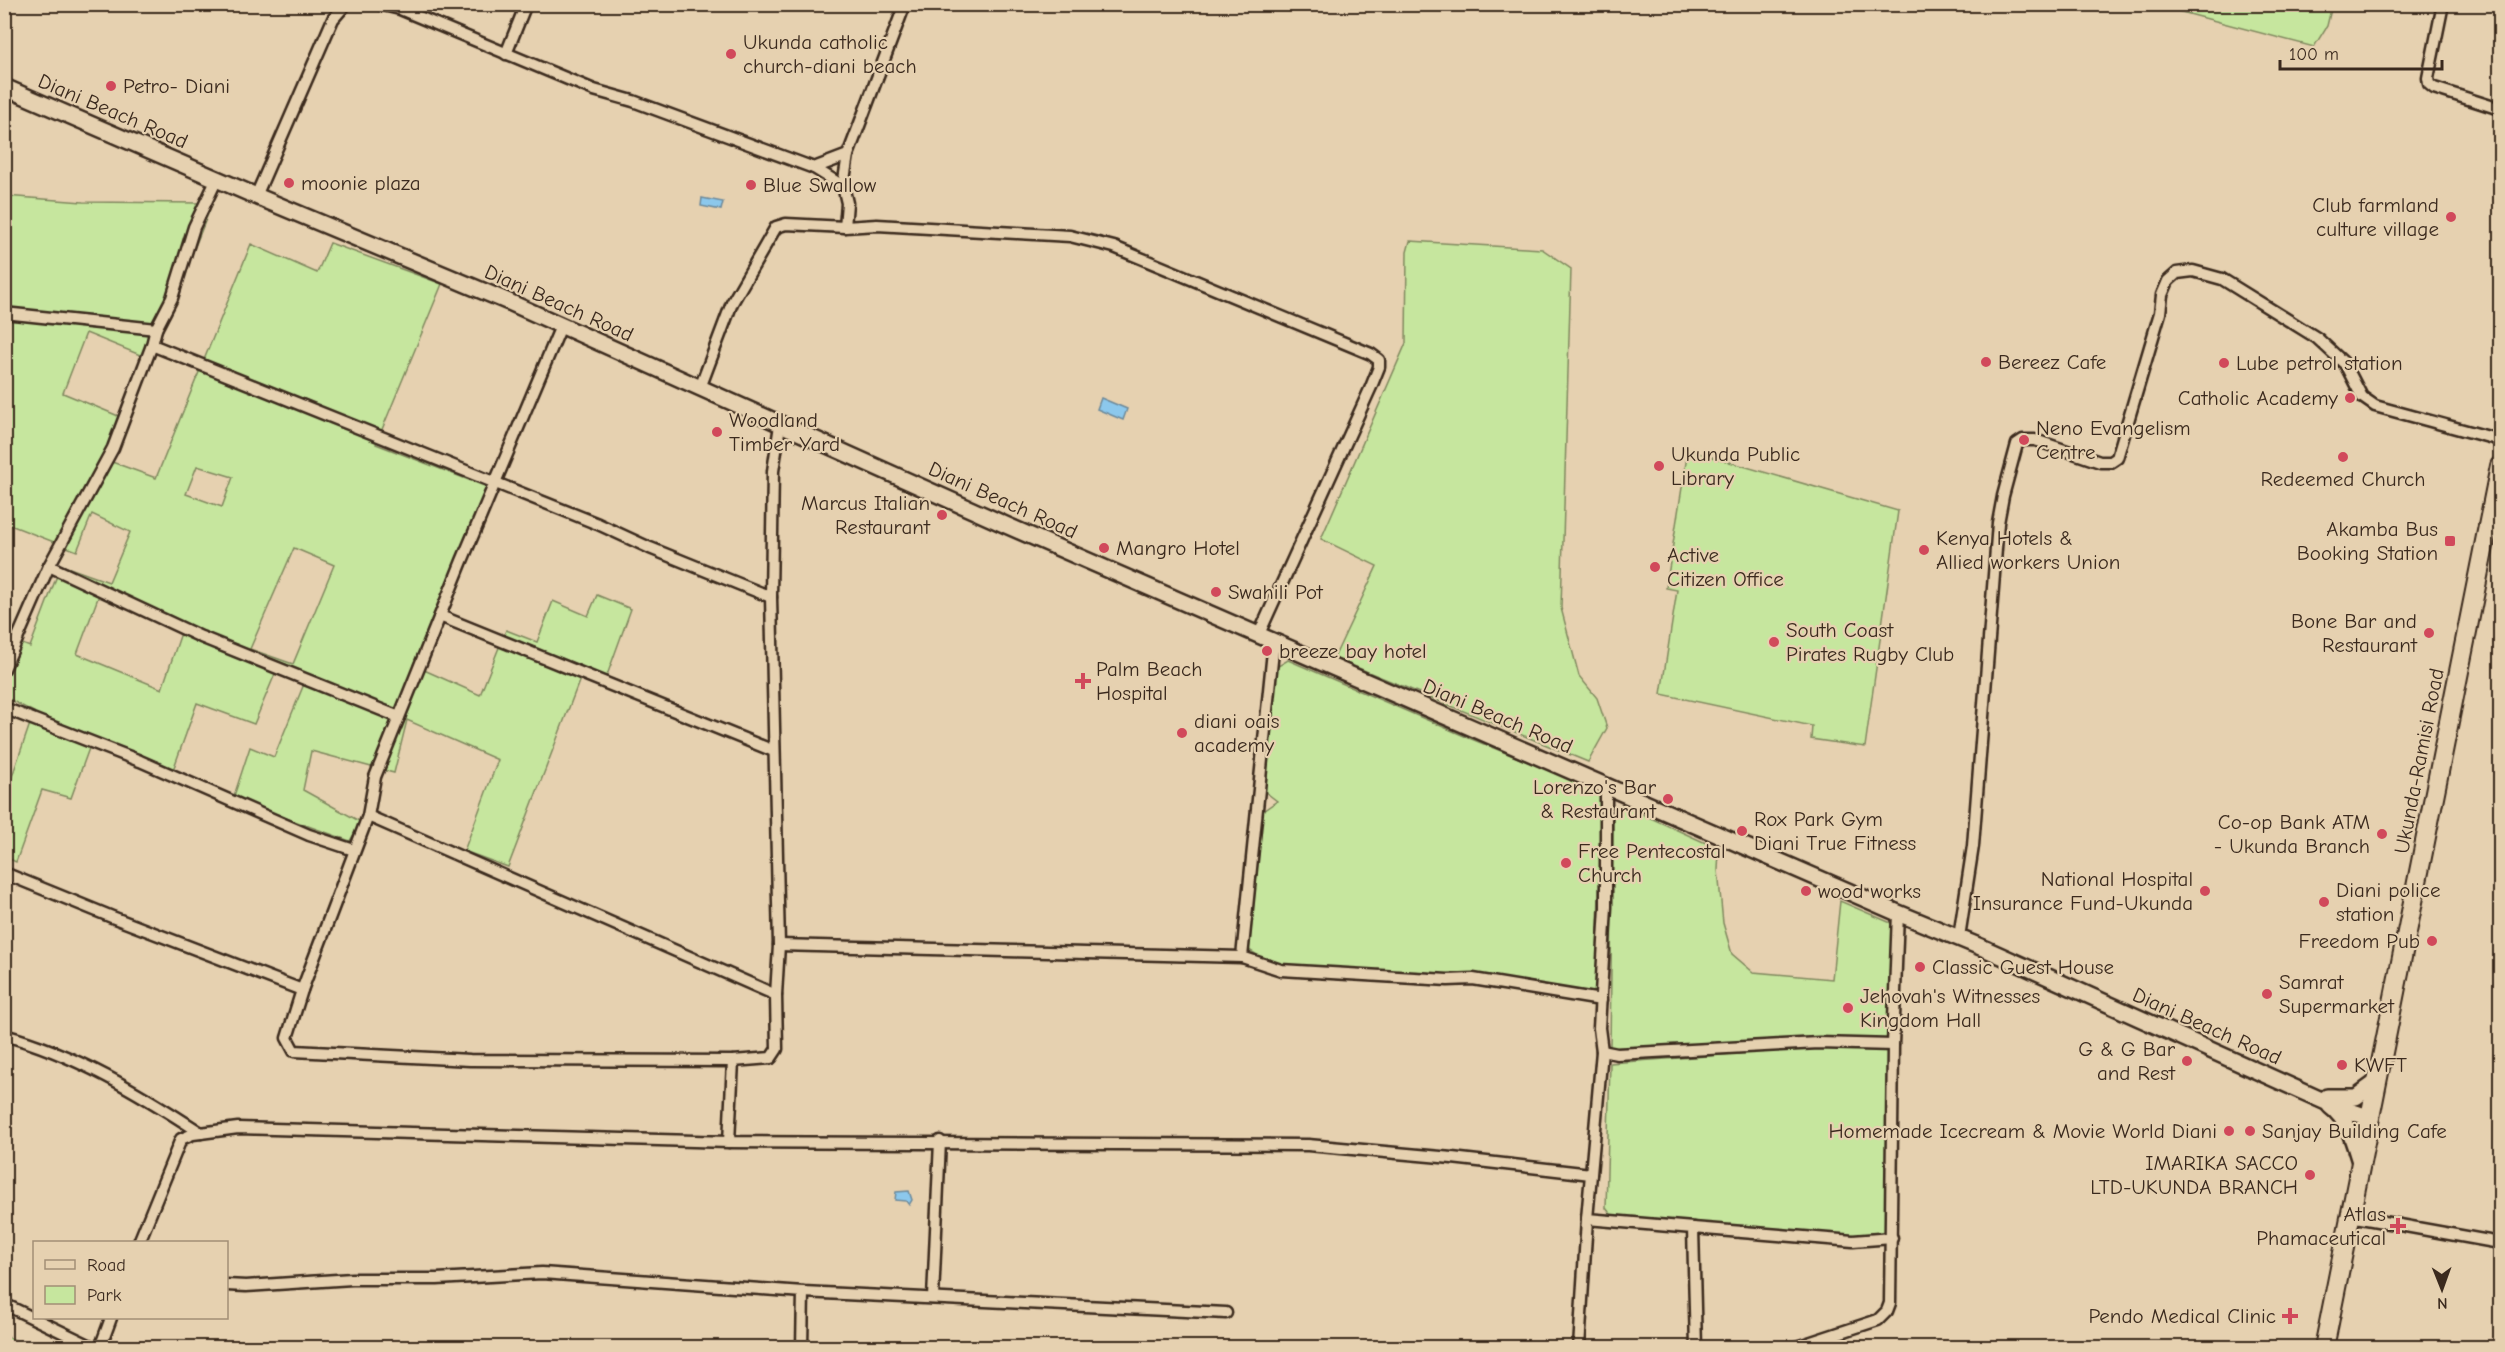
<svg xmlns="http://www.w3.org/2000/svg" width="2505" height="1352" font-family="'Comic Neue',sans-serif">
<style>
.green{fill:#c6e69e;stroke:#80885e;stroke-width:1.5;fill-rule:evenodd}
.water{fill:#8cc8ec;stroke:#6c899a;stroke-width:1.5}
.lines{fill:none;stroke-linecap:round;stroke-linejoin:round}
.minor-casing{stroke:#3b2a1e;stroke-width:15}
.secondary-casing{stroke:#3b2a1e;stroke-width:20}
.trunk-casing{stroke:#3b2a1e;stroke-width:22}
.minor{stroke:#e6d1b0;stroke-width:10}
.secondary{stroke:#e6d1b0;stroke-width:15}
.trunk{stroke:#e6d1b0;stroke-width:18}
.poi-dot{fill:#d1495b;stroke:#e6d1b0;stroke-width:2}
.labels{text-anchor:middle;stroke-width:4.5;stroke-linejoin:round;paint-order:stroke}
.poi-label{font-size:21px;fill:#3b2a1e;stroke:#e6d1b0;text-anchor:start}
.street-label{font-size:21px;fill:#3b2a1e;stroke:#e6d1b0}
</style>
<rect width="100%" height="100%" fill="#e6d1b0"/>
<filter id="ink" filterUnits="userSpaceOnUse"><feTurbulence type="fractalNoise" baseFrequency=".0167" numOctaves="2"/><feDisplacementMap in="SourceGraphic" scale="12" xChannelSelector="R" yChannelSelector="G"/><feConvolveMatrix kernelMatrix="1 2 1 2 8 2 1 2 1" color-interpolation-filters="sRGB"/></filter>
<g filter="url(#ink)">
<g class="green">
<path d="M2155,5H2332L2327,26L2314,47Z"/>
<path d="M5,196L83,202L201,203L210,209L150,359L86,333L63,393L128,420L112,462L156,478L251,244L317,273L330,243L442,284L376,444L487,487L413,665L480,695L506,630L537,642L553,601L588,616L597,595L631,609L605,681L583,671L508,867L464,851L498,760L407,720L394,773L311,751L303,790L361,822L350,841L233,799L250,747L274,757L304,684L275,674L254,724L197,703L172,773L92,740L71,798L42,790L16,862L5,857V797L34,712L5,697V637L30,647L61,565L109,582L130,532L92,514L77,551L5,523ZM197,466L233,477L222,507L186,494ZM294,548L334,565L293,664L250,649ZM99,595L181,633L162,689L77,654Z"/>
<path d="M1410,241L1542,249L1571,269L1561,608L1579,676L1597,698L1607,728L1588,762L1334,658L1377,566L1321,539L1406,343L1407,252Z"/>
<path d="M1688,450L1898,511L1865,747L1811,739L1812,726L1661,694L1677,590L1666,588Z"/>
<path d="M1288,660L1469,738L1602,792L1596,994L1455,976L1278,968L1249,950L1263,811L1277,801L1264,791L1275,668Z"/>
<path d="M1622,805L1719,849L1718,870L1723,923L1732,954L1753,972L1832,979L1840,901L1898,926L1888,1039L1827,1038L1610,1048L1613,816Z"/>
<path d="M1820,1048L1890,1050L1887,1234L1853,1236L1612,1216L1606,1208L1610,1063Z"/>
<path d="M4,1335L29,1347H30H5Z"/>
</g>
<g class="water">
<path d="M702,198L723,202L721,210L701,206Z"/>
<path d="M1101,398L1127,409L1123,420L1097,409Z"/>
<path d="M909,1191L912,1200L909,1205L906,1201L895,1200L896,1192Z"/>
</g>
<g class="lines">
<defs>
<g id="minor">
<path d="M379,4L400,9L594,90L633,101L814,168L848,155L905,4"/>
<path d="M2443,4L2428,78L2429,84L2434,88L2500,109"/>
<path d="M506,54L526,4"/>
<path d="M848,155L843,186L847,203L845,227L877,225L1070,236L1114,247L1371,354L1379,360V367L1371,387L1259,634"/>
<path d="M814,168L843,186"/>
<path d="M256,196L333,19L346,4"/>
<path d="M4,313L156,329L172,298L194,227L217,179"/>
<path d="M561,326L462,561L375,777L368,816L302,990L287,1038L294,1051L470,1060L733,1061"/>
<path d="M152,345L598,524L650,548L771,597"/>
<path d="M700,388L732,303L776,227L786,224L845,227"/>
<path d="M49,566L201,637L399,717"/>
<path d="M440,616L774,751"/>
<path d="M1274,641L1242,957L1281,970L1448,980L1473,979L1601,1000"/>
<path d="M4,669L49,566L113,448L152,345L156,329"/>
<path d="M4,708L140,761L309,835L354,850"/>
<path d="M1606,785V907L1599,1028L1602,1051L1587,1219L1693,1228L1696,1348"/>
<path d="M368,816L776,995"/>
<path d="M4,873L112,917L302,990"/>
<path d="M1959,937L1973,846L1998,523L2003,496L2017,444L2023,440H2035L2100,462H2111L2117,458L2160,313L2162,295L2168,281L2177,273L2193,271L2222,279L2317,338L2345,364L2362,397L2375,406L2500,440"/>
<path d="M779,945L1242,957"/>
<path d="M4,1035C75,1054 140,1093 201,1133"/>
<path d="M1602,1051L1617,1054L1819,1043L1893,1045"/>
<path d="M729,1142L733,1061L771,1058L777,1049L776,995L779,945L771,597L773,471L780,425"/>
<path d="M2350,1216L2500,1243"/>
<path d="M1693,1228L1853,1241L1892,1238"/>
<path d="M139,1242L181,1139L193,1134L238,1128L729,1142L1308,1145L1452,1158L1591,1174"/>
<path d="M226,1285L246,1286L352,1279H437L542,1273L803,1292L1226,1313"/>
<path d="M933,1298L940,1141"/>
<path d="M4,1304L95,1348"/>
<path d="M100,1348L111,1318"/>
<path d="M802,1348L803,1292"/>
<path d="M1579,1348L1587,1219"/>
<path d="M1793,1348L1878,1320L1887,1311L1890,1303L1893,1045L1898,913"/>
</g>
<g id="secondary">
<path d="M4,87L256,196L509,302L1008,526L1898,913L1988,950L2337,1107L2371,1118"/>
<path d="M2327,1097H2356L2378,1081"/>
<path d="M2330,1106C2349,1120 2354,1143 2361,1165"/>
</g>
<path id="trunk" d="M2324,1348L2500,466"/>
</defs>
<use href="#minor" class="minor-casing"/>
<use href="#secondary" class="secondary-casing"/>
<use href="#trunk" class="trunk-casing"/>
<use href="#minor" class="minor"/>
<use href="#secondary" class="secondary"/>
<use href="#trunk" class="trunk"/>
</g>
</g>
<g class="poi-dot">
<circle cx="731" cy="54" r="6"/>
<circle cx="111" cy="86" r="6"/>
<circle cx="289" cy="183" r="6"/>
<circle cx="751" cy="185" r="6"/>
<circle cx="2451" cy="217" r="6"/>
<circle cx="1986" cy="362" r="6"/>
<circle cx="2224" cy="363" r="6"/>
<circle cx="2350" cy="398" r="6"/>
<circle cx="717" cy="432" r="6"/>
<circle cx="2024" cy="440" r="6"/>
<circle cx="2343" cy="457" r="6"/>
<circle cx="1659" cy="466" r="6"/>
<circle cx="942" cy="515" r="6"/>
<rect x="2444" y="535" width="12" height="12" rx="3"/>
<circle cx="1104" cy="548" r="6"/>
<circle cx="1924" cy="550" r="6"/>
<circle cx="1655" cy="567" r="6"/>
<circle cx="1216" cy="592" r="6"/>
<circle cx="2429" cy="633" r="6"/>
<circle cx="1774" cy="642" r="6"/>
<circle cx="1267" cy="651" r="6"/>
<path d="M1080 672h6v6h6v6h-6v6h-6v-6h-6v-6h6z"/>
<circle cx="1182" cy="733" r="6"/>
<circle cx="1668" cy="799" r="6"/>
<circle cx="1742" cy="831" r="6"/>
<circle cx="2382" cy="834" r="6"/>
<circle cx="1566" cy="863" r="6"/>
<circle cx="1806" cy="891" r="6"/>
<circle cx="2205" cy="891" r="6"/>
<circle cx="2324" cy="902" r="6"/>
<circle cx="2432" cy="941" r="6"/>
<circle cx="1920" cy="967" r="6"/>
<circle cx="2267" cy="994" r="6"/>
<circle cx="1848" cy="1008" r="6"/>
<circle cx="2187" cy="1061" r="6"/>
<circle cx="2342" cy="1065" r="6"/>
<circle cx="2229" cy="1131" r="6"/>
<circle cx="2250" cy="1131" r="6"/>
<circle cx="2310" cy="1175" r="6"/>
<path d="M2395 1217h6v6h6v6h-6v6h-6v-6h-6v-6h6z"/>
<path d="M2287 1307h6v6h6v6h-6v6h-6v-6h-6v-6h6z"/>
</g>
<g class="labels">
<g class="poi-label">
<text x="743" y="49">Ukunda catholic<tspan x="743" dy="24">church-diani beach</tspan></text>
<text x="123" y="93">Petro- Diani</text>
<text x="301" y="190">moonie plaza</text>
<text x="763" y="192">Blue Swallow</text>
<text x="2439" y="212" text-anchor="end">Club farmland<tspan x="2439" dy="24">culture village</tspan></text>
<text x="1998" y="369">Bereez Cafe</text>
<text x="2236" y="370">Lube petrol station</text>
<text x="2338" y="405" text-anchor="end">Catholic Academy</text>
<text x="729" y="427">Woodland<tspan x="729" dy="24">Timber Yard</tspan></text>
<text x="2036" y="435">Neno Evangelism<tspan x="2036" dy="24">Centre</tspan></text>
<text x="1671" y="461">Ukunda Public<tspan x="1671" dy="24">Library</tspan></text>
<text x="2343" y="486" text-anchor="middle">Redeemed Church</text>
<text x="930" y="510" text-anchor="end">Marcus Italian<tspan x="930" dy="24">Restaurant</tspan></text>
<text x="2438" y="536" text-anchor="end">Akamba Bus<tspan x="2438" dy="24">Booking Station</tspan></text>
<text x="1936" y="545">Kenya Hotels &amp;<tspan x="1936" dy="24">Allied workers Union</tspan></text>
<text x="1116" y="555">Mangro Hotel</text>
<text x="1667" y="562">Active<tspan x="1667" dy="24">Citizen Office</tspan></text>
<text x="1228" y="599">Swahili Pot</text>
<text x="2417" y="628" text-anchor="end">Bone Bar and<tspan x="2417" dy="24">Restaurant</tspan></text>
<text x="1786" y="637">South Coast<tspan x="1786" dy="24">Pirates Rugby Club</tspan></text>
<text x="1279" y="658">breeze bay hotel</text>
<text x="1096" y="676">Palm Beach<tspan x="1096" dy="24">Hospital</tspan></text>
<text x="1194" y="728">diani oais<tspan x="1194" dy="24">academy</tspan></text>
<text x="1656" y="794" text-anchor="end">Lorenzo's Bar<tspan x="1656" dy="24">&amp; Restaurant</tspan></text>
<text x="1754" y="826">Rox Park Gym<tspan x="1754" dy="24">Diani True Fitness</tspan></text>
<text x="2370" y="829" text-anchor="end">Co-op Bank ATM<tspan x="2370" dy="24">- Ukunda Branch</tspan></text>
<text x="1578" y="858">Free Pentecostal<tspan x="1578" dy="24">Church</tspan></text>
<text x="2193" y="886" text-anchor="end">National Hospital<tspan x="2193" dy="24">Insurance Fund-Ukunda</tspan></text>
<text x="2336" y="897">Diani police<tspan x="2336" dy="24">station</tspan></text>
<text x="1818" y="898">wood works</text>
<text x="2420" y="948" text-anchor="end">Freedom Pub</text>
<text x="1932" y="974">Classic Guest House</text>
<text x="2279" y="989">Samrat<tspan x="2279" dy="24">Supermarket</tspan></text>
<text x="1860" y="1003">Jehovah's Witnesses<tspan x="1860" dy="24">Kingdom Hall</tspan></text>
<text x="2175" y="1056" text-anchor="end">G &amp; G Bar<tspan x="2175" dy="24">and Rest</tspan></text>
<text x="2354" y="1072">KWFT</text>
<text x="2217" y="1138" text-anchor="end">Homemade Icecream &amp; Movie World Diani</text>
<text x="2262" y="1138">Sanjay Building Cafe</text>
<text x="2298" y="1170" text-anchor="end">IMARIKA SACCO<tspan x="2298" dy="24">LTD-UKUNDA BRANCH</tspan></text>
<text x="2386" y="1221" text-anchor="end">Atlas<tspan x="2386" dy="24">Phamaceutical</tspan></text>
<text x="2276" y="1323" text-anchor="end">Pendo Medical Clinic</text>
</g>
<g class="street-label">
<text transform="translate(113 111) rotate(23)" y="7">Diani Beach Road</text>
<text transform="translate(559 303) rotate(24)" y="7">Diani Beach Road</text>
<text transform="translate(1003 500) rotate(24)" y="7">Diani Beach Road</text>
<text transform="translate(1498 716) rotate(23)" y="7">Diani Beach Road</text>
<text transform="translate(2419 761) rotate(-79)" y="7">Ukunda-Ramisi Road</text>
<text transform="translate(2207 1026) rotate(24)" y="7">Diani Beach Road</text>
</g>
</g>
<rect width="2505" height="1352" fill="none" stroke="#e6d1b0" stroke-width="24"/>
<rect x="12" y="12" width="2481" height="1328" fill="none" stroke="#3b2a1e" stroke-width="2" filter="url(#ink)"/>
<rect x="33" y="1241" width="195" height="78" fill="#e6d1b0" stroke="#a28e76" stroke-width="1.5"/>
<rect x="45" y="1260" width="30" height="9" fill="#e6d1b0" stroke="#a28e76" stroke-width="1.5"/>
<text x="87" y="1271" font-size="18" fill="#3b2a1e">Road</text>
<rect x="45" y="1286" width="30" height="18" fill="#c6e69e" stroke="#a28e76" stroke-width="1.5"/>
<text x="87" y="1301" font-size="18" fill="#3b2a1e">Park</text>
<g transform="translate(2442 1289) rotate(179)" stroke="#e6d1b0" stroke-width="4.5" paint-order="stroke">
<path d="M0-4.5L10 22L0 15L-10 22Z" fill="#3b2a1e"/>
<text y="-9" font-size="16" font-weight="bold" text-anchor="middle" fill="#3b2a1e">N</text>
</g>
<path d="M2280 60v9h162v-9" fill="none" stroke="#3b2a1e" stroke-width="3"/>
<text x="2289" y="60" font-size="18" fill="#3b2a1e" stroke="#e6d1b0" stroke-width="4.5" paint-order="stroke">100 m</text>
</svg>
